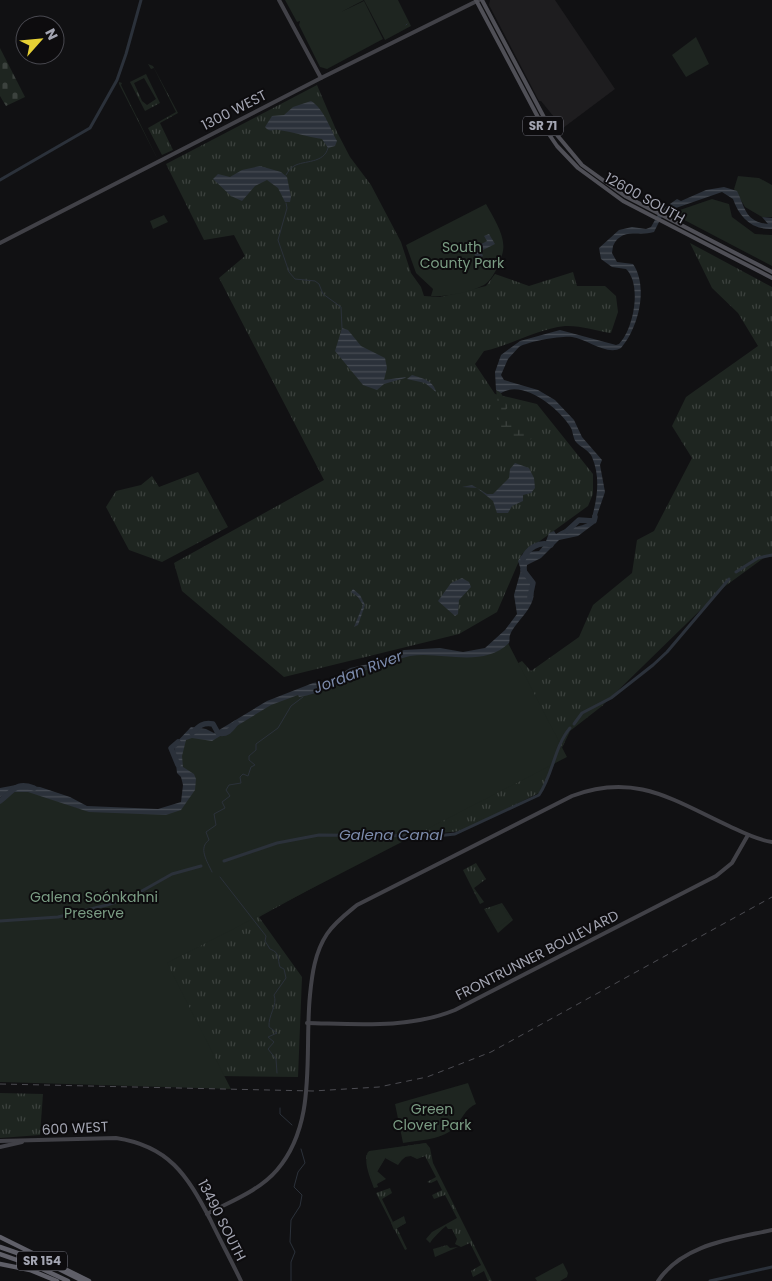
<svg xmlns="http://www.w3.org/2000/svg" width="772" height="1281" font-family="Poppins,sans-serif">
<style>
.built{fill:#1e1d1f}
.grass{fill:url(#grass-tufts);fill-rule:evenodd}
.wetland{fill:url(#wetland-marsh)}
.cemetery{fill:url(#cemetery-stones)}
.park{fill:#1e2520}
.water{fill:url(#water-rules)}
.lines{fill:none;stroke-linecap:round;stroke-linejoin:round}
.stream{stroke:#2b313a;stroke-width:1}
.canal{stroke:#2b313a;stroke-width:3}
.river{stroke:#2b313a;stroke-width:5.5}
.secondary{stroke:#414147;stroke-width:4}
.primary{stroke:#4f4f56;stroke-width:4}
.highway{stroke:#5f5f68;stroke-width:4.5}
.rail{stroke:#4c4c52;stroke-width:1;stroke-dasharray:6 5;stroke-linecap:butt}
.labels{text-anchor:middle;stroke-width:4;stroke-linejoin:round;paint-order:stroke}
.shield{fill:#0d0c0e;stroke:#767781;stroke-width:1}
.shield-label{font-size:12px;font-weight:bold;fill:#a3a5b2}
.street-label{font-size:14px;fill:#a3a5b2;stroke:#0d0c0e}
.park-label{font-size:14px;fill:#7b9d84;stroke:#0d0c0e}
.water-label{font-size:15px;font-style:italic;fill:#7c8bac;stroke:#0d0c0e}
</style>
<defs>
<pattern id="grass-tufts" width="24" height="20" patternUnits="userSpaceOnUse" patternTransform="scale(1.25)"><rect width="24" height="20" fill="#1e2520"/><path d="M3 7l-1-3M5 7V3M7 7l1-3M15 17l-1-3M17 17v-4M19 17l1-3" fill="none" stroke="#3c423e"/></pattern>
<pattern id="wetland-marsh" width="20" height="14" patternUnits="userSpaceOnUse" patternTransform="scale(1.25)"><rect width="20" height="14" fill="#1e2520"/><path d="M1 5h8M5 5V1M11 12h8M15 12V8" fill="none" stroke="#3c423e"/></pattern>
<pattern id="cemetery-stones" width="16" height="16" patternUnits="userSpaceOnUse" patternTransform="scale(1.25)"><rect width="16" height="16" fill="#1e2520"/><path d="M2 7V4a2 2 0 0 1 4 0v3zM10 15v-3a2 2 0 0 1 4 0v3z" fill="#3c423e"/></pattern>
<pattern id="water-rules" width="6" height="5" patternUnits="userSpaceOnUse" patternTransform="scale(1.25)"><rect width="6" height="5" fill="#2b313a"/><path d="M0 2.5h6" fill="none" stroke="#474c54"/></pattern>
</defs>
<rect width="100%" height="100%" fill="#111113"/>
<path class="built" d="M490,0H555L615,89L563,128L541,101H539L489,5Z"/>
<g class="grass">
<path d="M148,64L153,66L178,113L160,123L173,150L162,155L148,128L176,112L154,68L151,69Z"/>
<path d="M146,74L160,103L145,111L130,82ZM144,78L156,99L147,105L142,101L134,83Z"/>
<path d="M119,82L122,83L121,85L157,158L119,84Z"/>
<path d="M317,85L337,132L350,157L371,185L401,242L411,273L421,287L424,296L440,297L486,286L495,274L529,286L573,272L577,286H605L616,296L618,312L611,333C597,331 579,325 565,326C537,329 512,345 484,351L475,364L495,394L537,404L593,474V494L588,506L522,554L497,612L459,634L284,677L182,591L174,563L324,480L219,278L245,256L234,235L204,240L166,164Z"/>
<path d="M690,243L772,287V557H765L724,587L602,706L570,731L541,792L462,831L407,836L259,917L302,977L298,1077L0,1073L449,700L522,661L531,671L579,637L593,605L632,573L637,540L654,531L692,458L672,426L686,397L758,346L738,313L712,288Z"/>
<path d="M198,472L228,527L162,562L129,550L106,507L116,491L141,485L152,476L159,487Z"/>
<path d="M476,863L486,879L474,888L484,902L480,904L463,870Z"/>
<path d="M502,903L513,920L498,933L484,909Z"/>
<path d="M0,1093L43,1094L40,1135L0,1138Z"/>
<path d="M426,1143L430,1148L433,1163L492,1281H488L484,1271L473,1277L471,1271L481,1265L470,1243L461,1247L455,1244L457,1239L452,1229H448L446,1226C442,1229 432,1239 430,1243L426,1239L432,1232L457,1218L445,1195L434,1199L432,1195L442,1190L437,1180L431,1183L427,1182L436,1177L425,1156L417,1159L411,1156L404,1157L398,1165L385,1158L377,1171L386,1179L377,1184L378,1187L374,1188C370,1177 363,1162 368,1152Z"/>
<path d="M390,1188L392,1193L382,1199L393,1222L403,1217L406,1223L397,1228L407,1249L405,1250L376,1193Z"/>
<path d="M447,1245L450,1248L458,1247L435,1257L433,1249Z"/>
</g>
<path class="wetland" d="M496,390L501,393L508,407L505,411L508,418C515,420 528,431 532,438L530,440L511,436L490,421L489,419L500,420Z"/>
<path class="cemetery" d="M0,48L25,97L6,106L0,96Z"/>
<g class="park">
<path d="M285,0H398L411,26L385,40L364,0L341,12L364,1L383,39L327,69L320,67L299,25L300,21L297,22Z"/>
<path d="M696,37L709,64L686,77L672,55Z"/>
<path d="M738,176L759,178L772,185V217H762L745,207L734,189Z"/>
<path d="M712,199L729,204L732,217L755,234L772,235V266L671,213Z"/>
<path d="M486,204C493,217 506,236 503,251C501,261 493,280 484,285C471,292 447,297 431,296L433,289L416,273L406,245Z"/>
<path d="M164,215L168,222L153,229L150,221Z"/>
<path d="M508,643L567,757L167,963L231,1089L0,1082V800L11,790L35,791L80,809L170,813L189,798L180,765L183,742L191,736L223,735L268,704L399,657L426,652L485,653Z"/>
<path d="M501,904L511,919L497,928L487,913Z"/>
<path d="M468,1083L476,1104C465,1109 463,1118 455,1127C443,1140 420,1140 403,1143L395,1104Z"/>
<path d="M426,1143L430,1153L417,1158L408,1155L398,1163L386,1157L377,1172L385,1179L376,1184L377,1186L374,1188L366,1156L369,1151Z"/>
<path d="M404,1216L406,1223L394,1230L391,1223Z"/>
<path d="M563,1263L568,1273L567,1277L560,1281H537L535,1278Z"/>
</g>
<g class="water">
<path d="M311,101C324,109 330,128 337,141L335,146L328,148L322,139C307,137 294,132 279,130C273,129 270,133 265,127L272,116L284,115L293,107Z"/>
<path d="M260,166L281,172L287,177L291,197L290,202H285L278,188L267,180L255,186L242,201L231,196L213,179L218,174L230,177L242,170Z"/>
<path d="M724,187L737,191C745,207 745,222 768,224L762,217L772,218V229C752,230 739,217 733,199L722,192L673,209L661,218L654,232C639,237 622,227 613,246L612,253L617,262L633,264C649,287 638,329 621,348C607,356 587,339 572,337C561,336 530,341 519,347L508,359L501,375L504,380L538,390L555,400L574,420L582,437L602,460L600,465L605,492L594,524L578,536L559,540L541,558L527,565C525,577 536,586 533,599C529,613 513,625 510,635C509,638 510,640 509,643C482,669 442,651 410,656C400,658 390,663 381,666C373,669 363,670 355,674C337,683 320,694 299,697L298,695L271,705L212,741L192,738L186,740L182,756L183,767L194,774L196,779L195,790L181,810L166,815L89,812L28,792H13L0,797V788L16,785L40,787L70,797L87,806L158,809L181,802L183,785L181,777L177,773L174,745L191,727L206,729L214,733L267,701L313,683L331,680L350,668L378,662L404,650L440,648L463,652L485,648L505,630L517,614L514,595L521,570L518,561L521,556L527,552L539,551L545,544L549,533L554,531L556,534C569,525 579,529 591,521C597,500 601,478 592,457C589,450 580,447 576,442C573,438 573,432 571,428C559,408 523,379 501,393L496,390L495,372L501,355L520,341L560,330L616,345L619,344C634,329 642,284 626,269L612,267L601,259L599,248L619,230L632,227L646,229L651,227L660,211L677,199L681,201L706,190Z"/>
<path d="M489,234L495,244L481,251L483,256L477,259L472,249L487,241L484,236Z"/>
<path d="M342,328L348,330L361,346L385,358L387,368L384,380L406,377L405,378L384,384L377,390L363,385L335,351Z"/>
<path d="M412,375C422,378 434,381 436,392L425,383L407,379Z"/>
<path d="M515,463L529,468L534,478L535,488L531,493L523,495V501L512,506L508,513H497L493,501L477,488L462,487L472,485L487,494H493L509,478L510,469Z"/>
<path d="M462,578L469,582L471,587L459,600L458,614L455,616L438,601L451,583Z"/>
<path d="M353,589L360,595L365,605L358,625L354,627L363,605L358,597L351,592Z"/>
</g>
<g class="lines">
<g class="stream">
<path d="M406,25L407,24"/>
<path d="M286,175C288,172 290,168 294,166C304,160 324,164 328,148"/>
<path d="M286,203L287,208L278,240L289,272L295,279L315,281L319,284L323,294L341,307L342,328"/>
<path d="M212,872C207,861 198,848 209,840L206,832L216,825L214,814L225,808L222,802L230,796L226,790L229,785L241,783L240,777L243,774L248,776L251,767L255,765L249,760V756L256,750V744L278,728L291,706L303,697"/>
<path d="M220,877L266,936L265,941L270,949C281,953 277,959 280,967L284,969L286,978L274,995C278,1005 268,1015 269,1027L277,1033L268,1037L274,1042L268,1049L276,1059L277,1073"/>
<path d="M280,1108V1114L292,1125"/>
<path d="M291,1281V1262L295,1252L290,1242L291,1220L300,1206L302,1195L294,1187L298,1172L305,1163L301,1149"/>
</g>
<g class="canal">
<path d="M0,180L90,128L117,80L126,54L141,0"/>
<path d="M736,572L758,558L772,555"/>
<path d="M574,724L582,713L611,698L653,665L667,652L729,579"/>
<path d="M224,861L277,843L319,835L436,836L455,834L539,795C553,775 554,747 570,728"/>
<path d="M0,921L58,917L107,905L133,896L172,874L201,866"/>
<path d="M710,1281L772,1267"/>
</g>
<g class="river">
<path d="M567,531L579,520L594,521L595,517"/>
<path d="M523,559C528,548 539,541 551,545"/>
<path d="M523,570L533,583L530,597"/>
<path d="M192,733C199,726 203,722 213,724L218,733C227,735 231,730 236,723"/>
<path d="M178,765L171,748L178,742"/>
<path d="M0,801C14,791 15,781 34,788"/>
</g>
<g class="secondary">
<path d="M279,0L321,78"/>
<path d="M0,243L321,78L479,0"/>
<path d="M307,1023C356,1024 409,1029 455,1010L716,876L732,863L748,835"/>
<path d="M0,1141L116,1138C169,1146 187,1175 210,1219C220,1240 231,1260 241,1281"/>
<path d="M0,1147L22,1142"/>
<path d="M207,1214C231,1201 259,1191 277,1170C318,1122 304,1054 310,995C312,974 315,952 327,934C335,922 346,914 357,905L572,796C635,772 673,800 729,826C742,832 757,840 772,842"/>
<path d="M658,1281C683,1244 732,1239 772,1230"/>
</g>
<g class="primary">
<path d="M476,0L540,121L557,146L578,168L623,201L772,278"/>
<path d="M482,0L547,123L582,165L625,196L772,272"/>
</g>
<g class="highway">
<path d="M0,1237L89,1281"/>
<path d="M0,1247L49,1264L83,1281"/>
<path d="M0,1254L40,1268L68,1281"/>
<path d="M0,1264L30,1270L57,1281"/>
</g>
<path class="rail" d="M0,1084L313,1091L379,1087L427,1077L491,1052L772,897"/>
</g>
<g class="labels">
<g class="shield">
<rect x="523" y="116.5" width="40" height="19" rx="4"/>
<rect x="17" y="1251.5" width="50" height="19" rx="4"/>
</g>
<g class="shield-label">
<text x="543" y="130">SR 71</text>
<text x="42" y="1265">SR 154</text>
</g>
<g class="street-label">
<text transform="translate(234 110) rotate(-27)" y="5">1300 WEST</text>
<text transform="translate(645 198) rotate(29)" y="5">12600 SOUTH</text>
<text transform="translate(537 955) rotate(-27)" y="5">FRONTRUNNER BOULEVARD</text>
<text transform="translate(75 1128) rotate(-3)" y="5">600 WEST</text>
<text transform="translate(222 1220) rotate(63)" y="5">13490 SOUTH</text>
</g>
<g class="park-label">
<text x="462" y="252">South<tspan x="462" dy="16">County Park</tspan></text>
<text x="94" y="902">Galena Soónkahni<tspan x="94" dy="16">Preserve</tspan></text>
<text x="432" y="1114">Green<tspan x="432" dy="16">Clover Park</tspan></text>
</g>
<g class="water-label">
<text transform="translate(358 672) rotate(-21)" y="5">Jordan River</text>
<text x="391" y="840">Galena Canal</text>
</g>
</g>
<g transform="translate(40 40) rotate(63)"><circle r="24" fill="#0d0c0e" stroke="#494950"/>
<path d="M0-4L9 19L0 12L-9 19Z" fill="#e6d135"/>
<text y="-8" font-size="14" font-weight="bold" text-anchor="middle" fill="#a3a5b2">N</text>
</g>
</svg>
